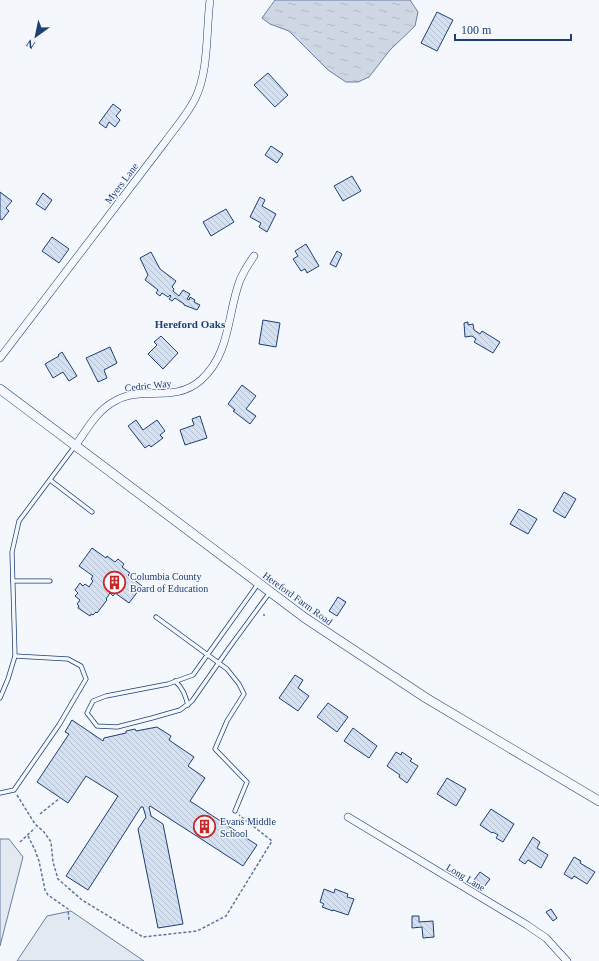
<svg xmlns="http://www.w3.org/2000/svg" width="599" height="961" font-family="Georgia,serif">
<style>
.pitch{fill:#e3e9f0;stroke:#687fa3}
.water{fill:url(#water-ripples);stroke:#687fa3}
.building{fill:url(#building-back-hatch);stroke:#1d3f73}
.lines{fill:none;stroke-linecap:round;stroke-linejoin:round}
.service-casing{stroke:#1d3f73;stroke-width:5}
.minor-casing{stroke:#1d3f73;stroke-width:8}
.tertiary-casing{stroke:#1d3f73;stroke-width:10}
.path{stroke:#5e769c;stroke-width:1.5;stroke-dasharray:3 2;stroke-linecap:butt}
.service{stroke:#f4f7fb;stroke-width:3.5}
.minor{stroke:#f4f7fb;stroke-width:7}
.tertiary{stroke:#f4f7fb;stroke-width:9}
.labels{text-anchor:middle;stroke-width:3;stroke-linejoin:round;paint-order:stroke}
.street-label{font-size:10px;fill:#1d3f73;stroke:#f4f7fb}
.poi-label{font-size:10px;fill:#1d3f73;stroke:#f4f7fb;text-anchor:start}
.neighbourhood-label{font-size:11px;font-weight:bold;fill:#1d3f73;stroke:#f4f7fb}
</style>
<defs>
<pattern id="water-ripples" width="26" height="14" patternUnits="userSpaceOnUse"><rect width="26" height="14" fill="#cfd7e4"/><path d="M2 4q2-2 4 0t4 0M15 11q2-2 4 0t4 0" fill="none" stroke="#b1bac7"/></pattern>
<pattern id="building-back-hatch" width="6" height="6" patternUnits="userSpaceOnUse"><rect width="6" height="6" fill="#d5e0f0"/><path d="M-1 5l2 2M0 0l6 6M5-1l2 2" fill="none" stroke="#b6c1d1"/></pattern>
</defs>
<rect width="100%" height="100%" fill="#f4f7fb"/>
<g class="pitch">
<path d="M0,839H9L23,857L0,946Z"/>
<path d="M71,911L144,961H17L47,916Z"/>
</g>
<path class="water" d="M275,0H410L418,12L415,26L390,50L369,77L358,82H346L328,70L289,31L270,24L262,18Z"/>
<g class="building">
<path d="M437,12L453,20L437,51L421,43Z"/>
<path d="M268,73L288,95L275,107L254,85Z"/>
<path d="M113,104L121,110L116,116L120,120L115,127L109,122L106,128L99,123Z"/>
<path d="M271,146L283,154L277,163L265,155Z"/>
<path d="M352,176L361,191L343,201L334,186Z"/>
<path d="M0,192L12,201L6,208L9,211L2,220L0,219Z"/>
<path d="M43,193L52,200L45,210L36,204Z"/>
<path d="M260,197L265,200L262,206L276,214L267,232L259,227L261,223L250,217Z"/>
<path d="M226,209L234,222L211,236L203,222Z"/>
<path d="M52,237L69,249L59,263L42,251Z"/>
<path d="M306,244L319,266L307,273L305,269L301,271L293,259L298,256L295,251Z"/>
<path d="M337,251L342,254L336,267L330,264Z"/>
<path d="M151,252L160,269L176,281L172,287L174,289L173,291L179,296L183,290L190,294L187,299L189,300L190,297L195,300L194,302L200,305L197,310L184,305V304L175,298L172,301L169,299L171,296L170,295L168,297L162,293L160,296L156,293L158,290L145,280L148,275L140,258Z"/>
<path d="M263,320L280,323L276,347L259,344Z"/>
<path d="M468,322V325L473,324L474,330L480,334L482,331L500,342L493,353L474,342L476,339L472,336L465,337L464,323Z"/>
<path d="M161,336L178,353L163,369L148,354L157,345L154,342Z"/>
<path d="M110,347L117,363L104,370L107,378L98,382L86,358Z"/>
<path d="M62,352L77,376L69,381L63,372L53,378L45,364L59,356L58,355Z"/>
<path d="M242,385L256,396L246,409L256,416L250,424L233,411L235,410L228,404Z"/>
<path d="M200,416L207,438L185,445L180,430L194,425L192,419Z"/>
<path d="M136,420L143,430L157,420L165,431L160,435L163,438L151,447L149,445L145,448L128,426Z"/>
<path d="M564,492L576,499L565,518L553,511Z"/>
<path d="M519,509L537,519L528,534L510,524Z"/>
<path d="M92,548L106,558L107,556L115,562L118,559L124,564L122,567L130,573L128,575L142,586L129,603L115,593L113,596L110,593L106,599L107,600L97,613L96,612L93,615L91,614L90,616L78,608L79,606L77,604L80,600L75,596L78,593L75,590L80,583L83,586L85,584L89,587L93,581L91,579L93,576L79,566Z"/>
<path d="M338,597L346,602L337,616L329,611Z"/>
<path d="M295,675L303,680L298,688L309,696L298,711L279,698Z"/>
<path d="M328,703L348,717L337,732L317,717Z"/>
<path d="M72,720L103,741L104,738L126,733V731L135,729L136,731L157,727L171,736L169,740L194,757L188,766L205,778L190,801L257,845L243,866L150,806L149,807L151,816L163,824L183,924L158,928L138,829L146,817L143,807H141L88,890L66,876L118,796L86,776L68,803L37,782L69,734L65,732Z"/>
<path d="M353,728L377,746L369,758L344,741Z"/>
<path d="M396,752L401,755L402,752L412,759L410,761L418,766L407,783L399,777L400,775L387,766Z"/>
<path d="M447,778L466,789L456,806L437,794Z"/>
<path d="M491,809L514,824L503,842L496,838L498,835L493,832L492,833L480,825Z"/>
<path d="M533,837L540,842L537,848L548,855L541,868L528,860L525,864L519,860Z"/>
<path d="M574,857L581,861L580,863L595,872L587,884L574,876L572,879L564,874Z"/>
<path d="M480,872L490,879L484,887L474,880Z"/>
<path d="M324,889L334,893L335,889L348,894L347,897L354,899L348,915L333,910V911L322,907L324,904L320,902Z"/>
<path d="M551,909L557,918L553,921L546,912Z"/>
<path d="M412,916H419V922L433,921L434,937L423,938L422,927L412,928Z"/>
</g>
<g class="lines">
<defs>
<g id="service">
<path d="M50,480L92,512"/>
<path d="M13,581H50"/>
<path d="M258,584L193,675L168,684L106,696L93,701L87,713L97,726L117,727L152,718L180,710L192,701L229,648L270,592"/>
<path d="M156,617L227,669L239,684L244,694L227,721L215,749L247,782L235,811"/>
<path d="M175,681C183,688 185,695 188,705"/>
<path d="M0,698L8,679L15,656L12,552L19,521L75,446"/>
<path d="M0,793L14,790L59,725L86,679L81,666L68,659L15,656"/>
</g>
<g id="minor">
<path d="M0,358L165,142C175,128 187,115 195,99C209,71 206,31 210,0"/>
<path d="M75,446C87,430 96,411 115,401C142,385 174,404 201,380C231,353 227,314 240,280C244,271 249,263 254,256"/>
<path d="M348,817L527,925L546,938L567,961"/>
</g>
<path id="tertiary" d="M0,389L305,618L426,698L599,801"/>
</defs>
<use href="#service" class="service-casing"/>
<use href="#minor" class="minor-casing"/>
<use href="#tertiary" class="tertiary-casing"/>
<g class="path">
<path d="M264,616V614"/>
<path d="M17,795L35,824L44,832L51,842L53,862L58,879L82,900L143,937L197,931L226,916L272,841L239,815"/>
<path d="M40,814L60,798"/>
<path d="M28,836L35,850L39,861L45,890L48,895L68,909L69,921"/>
<path d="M20,842L35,828"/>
</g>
<use href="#service" class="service"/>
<use href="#minor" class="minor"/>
<use href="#tertiary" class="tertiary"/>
</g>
<defs>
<symbol id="building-ring" viewBox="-11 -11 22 22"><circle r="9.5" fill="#f4f7fb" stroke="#c62828" stroke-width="1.5"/><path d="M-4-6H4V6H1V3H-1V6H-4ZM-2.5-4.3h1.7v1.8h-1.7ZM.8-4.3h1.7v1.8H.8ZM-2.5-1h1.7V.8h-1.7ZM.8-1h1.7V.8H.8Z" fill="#c62828"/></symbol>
</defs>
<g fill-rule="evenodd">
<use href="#building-ring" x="102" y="570" width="25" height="25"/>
<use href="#building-ring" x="192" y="814" width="25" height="25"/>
</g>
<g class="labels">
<g class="street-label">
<text transform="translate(121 183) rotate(-53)" y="4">Myers Lane</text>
<text transform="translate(148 385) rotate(-6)" y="4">Cedric Way</text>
<text transform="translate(298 598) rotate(36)" y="4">Hereford Farm Road</text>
<text transform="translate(466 877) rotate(31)" y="4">Long Lane</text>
</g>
<g class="poi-label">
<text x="130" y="580">Columbia County<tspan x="130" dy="12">Board of Education</tspan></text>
<text x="220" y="825">Evans Middle<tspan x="220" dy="12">School</tspan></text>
</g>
<g class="neighbourhood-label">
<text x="190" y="328">Hereford Oaks</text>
</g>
</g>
<g transform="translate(36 36) rotate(213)" stroke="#f4f7fb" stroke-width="3" paint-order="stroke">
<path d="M0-3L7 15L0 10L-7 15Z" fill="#1d3f73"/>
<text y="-6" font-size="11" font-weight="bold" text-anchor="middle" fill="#1d3f73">N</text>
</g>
<path d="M455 34v6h116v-6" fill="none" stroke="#1d3f73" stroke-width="2"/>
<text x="461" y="34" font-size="12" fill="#1d3f73" stroke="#f4f7fb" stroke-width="3" paint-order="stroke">100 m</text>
</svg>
